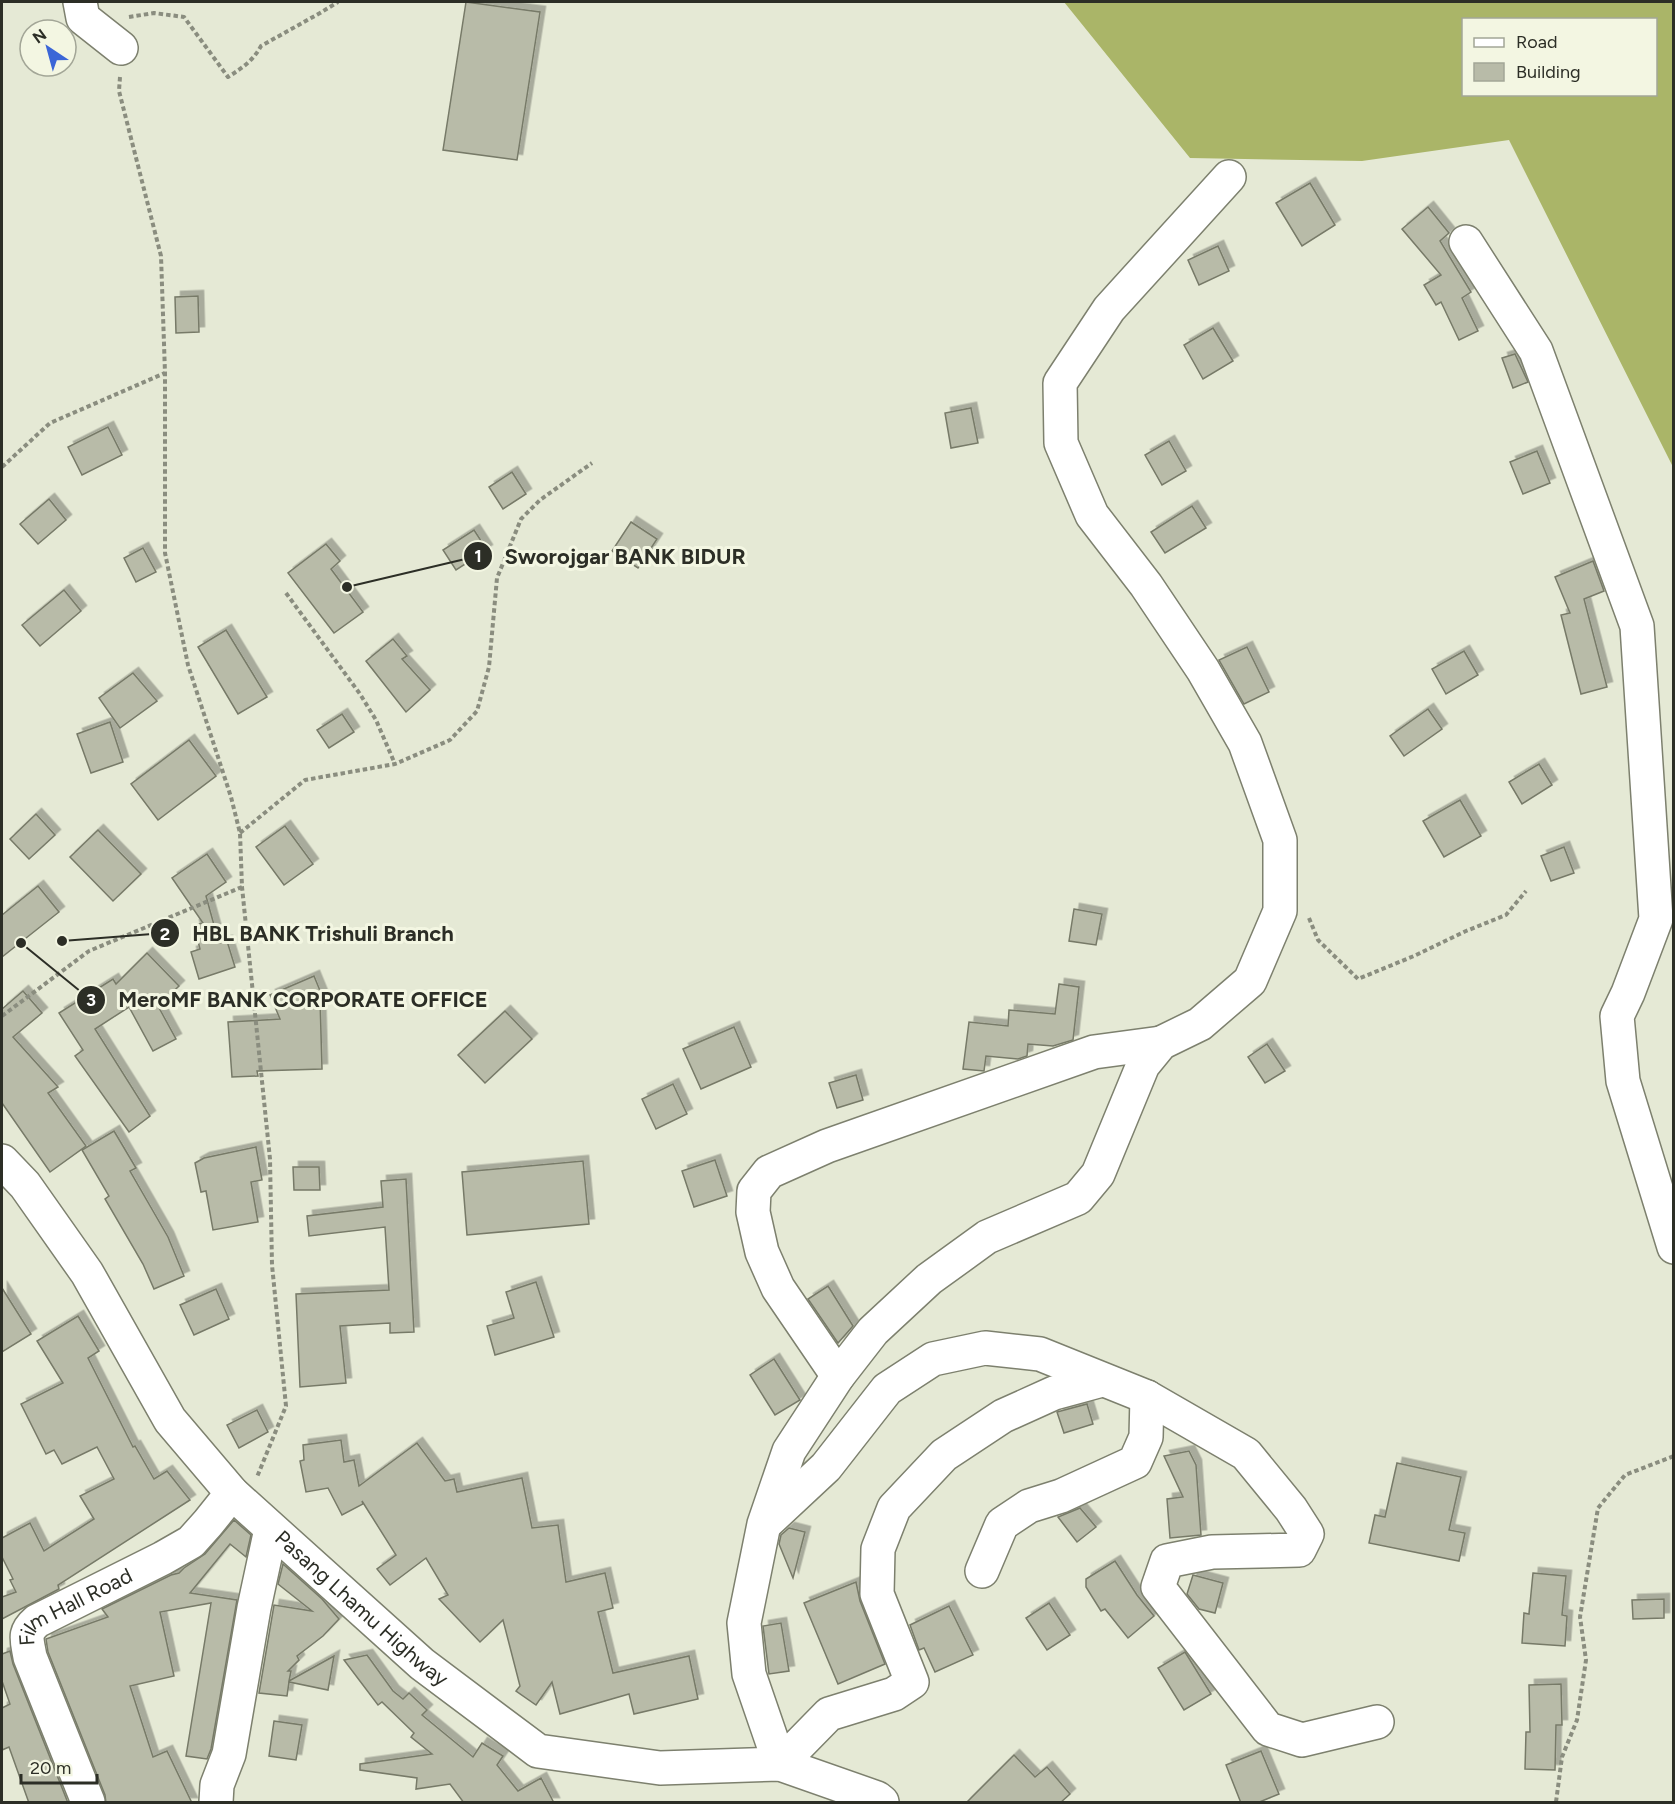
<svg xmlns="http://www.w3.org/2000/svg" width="1675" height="1804" font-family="Figtree,sans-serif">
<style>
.forest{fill:#aab568;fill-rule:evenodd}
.building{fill:#b8bba8;stroke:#777a68;stroke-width:1.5;filter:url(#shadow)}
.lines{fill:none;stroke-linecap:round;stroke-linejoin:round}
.minor-casing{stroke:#7d806e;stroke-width:36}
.major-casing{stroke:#7d806e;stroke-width:36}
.path{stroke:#8a8d7f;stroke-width:4;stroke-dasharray:4.5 3;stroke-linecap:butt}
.minor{stroke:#fff;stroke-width:33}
.major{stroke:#fff;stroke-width:33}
.labels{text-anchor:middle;stroke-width:6;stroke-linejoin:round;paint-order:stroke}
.street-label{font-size:21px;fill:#2c2e26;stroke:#f3f6e2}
.leader{fill:none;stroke:#2c2e26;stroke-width:2}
.callout-dot{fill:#2c2e26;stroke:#f3f6e2;stroke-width:2}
.mark-label{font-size:18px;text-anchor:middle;font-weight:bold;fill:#fff}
.callout-label{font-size:22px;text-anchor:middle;font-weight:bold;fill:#2c2e26;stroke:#f3f6e2;stroke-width:6;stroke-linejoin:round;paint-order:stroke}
</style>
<defs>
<filter id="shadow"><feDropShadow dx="5.5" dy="-5.5" stdDeviation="0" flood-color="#0004"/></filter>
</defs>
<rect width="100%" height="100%" fill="#e5e9d5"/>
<path class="forest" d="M1064,2H1673V467L1509,140L1362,161L1190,158ZM1464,20H1656V94H1464Z"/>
<g class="building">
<path d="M466,2L540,12L517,160L443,150Z"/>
<path d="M1310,183L1335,225L1302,246L1276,203Z"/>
<path d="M1428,207L1449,233L1440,241L1471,292L1462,298L1478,331L1459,340L1441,302L1436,305L1424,285L1441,275L1402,229Z"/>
<path d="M1218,246L1229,271L1199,285L1188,260Z"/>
<path d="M198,296L199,332L176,333L175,297Z"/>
<path d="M1213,328L1233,361L1203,379L1184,345Z"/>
<path d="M1515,354L1528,382L1513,388L1502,358Z"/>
<path d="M971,408L978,443L951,448L945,413Z"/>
<path d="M108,427L122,455L82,475L68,447Z"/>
<path d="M1169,441L1186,471L1162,485L1145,455Z"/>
<path d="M1537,451L1550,483L1523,494L1510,462Z"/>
<path d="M512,472L526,494L503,509L489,487Z"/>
<path d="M49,499L66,520L38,544L20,524Z"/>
<path d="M1192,506L1206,528L1165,553L1151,532Z"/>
<path d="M631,522L657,539L638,568L612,551Z"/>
<path d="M474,530L487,550L456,570L443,550Z"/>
<path d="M326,544L340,561L331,569L363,612L334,633L288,573Z"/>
<path d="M143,548L156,572L136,582L124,558Z"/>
<path d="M1593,561L1604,591L1584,599L1607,687L1581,694L1561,615L1570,613L1555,577Z"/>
<path d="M64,590L81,611L40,646L22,625Z"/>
<path d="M226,630L267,697L238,714L198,647Z"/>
<path d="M393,639L407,656L402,659L430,690L406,712L366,661Z"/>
<path d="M1247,647L1269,692L1244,704L1219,660Z"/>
<path d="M1464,651L1478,675L1446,694L1432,669Z"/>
<path d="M133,673L157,701L120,728L99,698Z"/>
<path d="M1428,709L1442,729L1404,756L1390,736Z"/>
<path d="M342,714L354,732L329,748L317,730Z"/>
<path d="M110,722L123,762L91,773L77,734Z"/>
<path d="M189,740L216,776L158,820L131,784Z"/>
<path d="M1539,764L1552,785L1522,804L1509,782Z"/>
<path d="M1460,800L1481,836L1444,857L1423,821Z"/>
<path d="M36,814L55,835L29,859L10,839Z"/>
<path d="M285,826L313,864L284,885L256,847Z"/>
<path d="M98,830L141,874L113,901L70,857Z"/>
<path d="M1564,847L1574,873L1551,881L1541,856Z"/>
<path d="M207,854L226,882L206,896L219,943L227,941L235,967L199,979L191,952L200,949L194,925L203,923L172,878Z"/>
<path d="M38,886L59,912L2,957V915Z"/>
<path d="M1074,909L1102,914L1096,945L1069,941Z"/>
<path d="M147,953L179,986L158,1006L176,1039L153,1051L129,1007L95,1029L150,1116L129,1132L75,1056L83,1050L59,1013L113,979L116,984Z"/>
<path d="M314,976L323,998L320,999L322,1069L257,1071L258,1076L232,1077L228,1022L280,1019L270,995Z"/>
<path d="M1059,984L1079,987L1073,1040L1053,1046L1028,1044L1027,1056L1018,1059L986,1056L984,1071L963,1069L969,1022L1008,1026L1009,1010L1055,1014Z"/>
<path d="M23,991L42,1013L13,1037L58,1087L48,1093L86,1146L50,1172L2,1103V1009Z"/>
<path d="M505,1011L532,1039L485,1083L458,1055Z"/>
<path d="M734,1027L751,1067L701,1089L683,1049Z"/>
<path d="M1267,1044L1285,1071L1265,1083L1248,1057Z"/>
<path d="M856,1075L863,1100L837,1108L829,1083Z"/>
<path d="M673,1084L687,1114L656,1129L642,1099Z"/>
<path d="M114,1131L136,1168L130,1171L168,1237L184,1276L154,1289L143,1264L105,1199L109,1196L82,1150Z"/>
<path d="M256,1147L262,1180L251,1182L258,1222L213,1230L206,1191L201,1192L195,1163L204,1158Z"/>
<path d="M715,1160L727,1196L694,1207L682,1171Z"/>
<path d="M583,1161L589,1224L467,1235L462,1172Z"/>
<path d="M293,1167H319L320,1190H294Z"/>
<path d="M406,1179L414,1332L390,1333V1323L340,1326L346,1383L300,1387L296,1294L389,1290L385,1227L309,1236L307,1216L383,1207L381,1181Z"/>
<path d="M536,1282L554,1337L495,1355L487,1326L514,1318L506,1292Z"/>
<path d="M828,1286L853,1326L838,1343L808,1299Z"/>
<path d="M2,1288L31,1334L2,1352Z"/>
<path d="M216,1289L229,1319L194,1335L180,1305Z"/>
<path d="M78,1316L99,1351L88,1358L133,1447L135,1446L154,1479L167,1471L190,1500L58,1585L59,1589L2,1619V1597L16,1592L10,1580L13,1579L2,1557V1538L30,1523L44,1551L94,1519L80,1496L114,1479L97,1447L62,1464L54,1450L46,1454L21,1404L63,1383L37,1341Z"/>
<path d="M774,1359L800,1400L775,1415L750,1375Z"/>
<path d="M1087,1404L1093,1424L1064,1433L1057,1412Z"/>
<path d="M257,1410L268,1432L239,1448L227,1425Z"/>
<path d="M341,1440L344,1462L354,1460L359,1486L417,1443L445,1481L454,1479L457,1492L522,1478L532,1528L558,1525L566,1582L605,1573L613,1608L598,1612L613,1673L689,1656L698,1699L634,1714L629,1694L560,1714L552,1682L536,1705L516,1691L520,1686L503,1620L480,1642L439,1599L448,1595L426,1558L390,1585L377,1569L396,1555L362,1501L363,1504L342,1515L328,1488L306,1492L300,1461L304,1460L303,1445Z"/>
<path d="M1189,1451L1196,1465L1201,1535L1170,1538L1167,1499L1183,1497L1164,1456Z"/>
<path d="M1397,1463L1461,1477L1449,1530L1465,1533L1459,1561L1369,1543L1375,1515L1385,1517Z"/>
<path d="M1080,1508L1096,1527L1077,1542L1058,1517Z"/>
<path d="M234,1520L251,1535L246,1557L230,1544L190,1593L237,1600L211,1749L207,1759L186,1756L211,1603L160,1612L174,1676L130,1686L153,1757L167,1751L192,1803H106L105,1795L48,1652L46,1639L108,1617L102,1609L171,1575L179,1573L184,1568L205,1554Z"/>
<path d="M789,1528L805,1532L793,1578L779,1544L781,1535Z"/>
<path d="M1115,1561L1137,1595L1154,1616L1128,1638L1105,1609L1101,1611L1086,1587V1579Z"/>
<path d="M283,1564L322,1599L339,1619L323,1636L297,1656L299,1660L288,1671H291L289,1681L334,1656L328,1690L289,1682L287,1696L259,1693L274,1605L312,1611L278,1584Z"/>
<path d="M1533,1573L1566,1576L1562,1615L1567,1616L1565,1646L1522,1643L1524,1613L1529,1614Z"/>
<path d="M1193,1575L1223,1583L1215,1613L1199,1609L1187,1594Z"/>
<path d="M856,1582L860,1601L885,1664L838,1684L804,1603Z"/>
<path d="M1664,1599V1618L1633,1619L1632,1600Z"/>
<path d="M1049,1603L1070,1635L1047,1650L1026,1618Z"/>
<path d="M949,1606L973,1655L935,1672L924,1648L919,1650L910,1625Z"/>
<path d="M781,1623L789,1671L769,1674L763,1626Z"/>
<path d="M10,1651L13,1664L68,1803H29L9,1747L2,1750V1708L10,1704L2,1681V1654Z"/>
<path d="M1185,1652L1211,1694L1184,1710L1158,1668Z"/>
<path d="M367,1655L393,1691L403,1699L409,1693L427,1710L422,1715L473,1757L482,1743L503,1756L497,1765L518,1791L541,1778L554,1803H464L450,1784L416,1789L417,1778L360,1770V1764L432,1754L411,1737L414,1733L382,1702L378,1705L344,1660Z"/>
<path d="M1561,1684L1562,1725H1556L1555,1770L1525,1769L1526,1732H1530L1529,1685Z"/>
<path d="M274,1721L302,1725L296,1760L269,1756Z"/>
<path d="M1261,1751L1279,1794L1257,1803H1241L1226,1765Z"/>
<path d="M1014,1755L1035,1777L1047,1767L1070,1794L1060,1803H966Z"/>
</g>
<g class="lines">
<defs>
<g id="minor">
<path d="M80,2L83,18L121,48"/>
<path d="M1466,242L1536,351L1637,626L1656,919L1628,993L1617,1016L1623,1081L1674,1247"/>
<path d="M838,1376L778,1288L762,1252L753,1212L754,1191L769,1172L827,1146L1094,1052L1161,1043"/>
<path d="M1102,1380L1054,1393L1003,1416L944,1455L894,1508L878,1549L877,1594L912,1682L894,1694L829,1714L780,1764L749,1674L744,1623L764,1524L789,1451L838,1376L873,1331L929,1279L987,1237L1078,1198L1098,1174L1143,1065L1161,1043L1200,1024L1250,981L1280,911V840L1245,743L1203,670L1146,585L1092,515L1061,443L1060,383L1109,309L1229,177"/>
<path d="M766,1523L826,1467L887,1389L933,1359L985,1348L1040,1354L1147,1397L1246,1454L1291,1509L1307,1534L1299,1550L1212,1552L1167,1561L1158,1587L1268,1729L1302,1740L1377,1722"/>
<path d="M982,1571L1002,1524L1029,1506L1061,1496L1135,1462L1146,1437L1147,1397"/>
<path id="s1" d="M88,1802L30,1657C27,1639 23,1633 37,1621L163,1558L191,1542L208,1523L232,1493"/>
<path d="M216,1802L217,1785L229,1754L254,1608L271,1529"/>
</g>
<g id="major">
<path id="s2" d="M2,1161L25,1185L87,1273L170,1420L232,1493L422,1664L538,1751L660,1768L780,1764L877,1798L882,1802"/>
</g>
</defs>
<use href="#minor" class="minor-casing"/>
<use href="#major" class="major-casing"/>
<g class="path">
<path d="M129,17L154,13L184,17L228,77C242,68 253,61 261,46L320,13L338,2"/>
<path d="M120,77L119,91L161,256L165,373V553L188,665L231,797L240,833L242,887L270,1159L272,1265L286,1406L257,1477"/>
<path d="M2,467L50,423L165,373"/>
<path d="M286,593L360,694L376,720L395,764"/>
<path d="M240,833L305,780L395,764L450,740L477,711L489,667L497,578L521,519L540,500L592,463"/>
<path d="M1309,918L1318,940L1358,979L1414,956L1466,931L1506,915L1526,891"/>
<path d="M2,1016L89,951L242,887"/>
<path d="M1556,1802L1562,1757L1577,1720L1586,1660L1580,1617L1598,1508L1625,1475L1674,1456"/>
</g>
<use href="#minor" class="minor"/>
<use href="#major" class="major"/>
</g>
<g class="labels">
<g class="street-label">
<text dy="7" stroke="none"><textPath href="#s2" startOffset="579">Pasang Lhamu Highway</textPath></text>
<text dy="7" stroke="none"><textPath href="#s1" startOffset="234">Film Hall Road</textPath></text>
</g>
</g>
<path class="leader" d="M347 587L478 556M62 941L165 933M21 943L91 1000"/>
<g class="callout-dot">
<circle cx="347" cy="587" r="6"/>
<circle cx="62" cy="941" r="6"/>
<circle cx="21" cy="943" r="6"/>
<circle cx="478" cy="556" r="15"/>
<circle cx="165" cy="933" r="15"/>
<circle cx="91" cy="1000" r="15"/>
</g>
<g class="mark-label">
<text x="478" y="562">1</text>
<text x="165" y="940">2</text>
<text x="91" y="1006">3</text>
</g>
<g class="callout-label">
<text x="625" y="564">Sworojgar BANK BIDUR</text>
<text x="323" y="941">HBL BANK Trishuli Branch</text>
<text x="303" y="1007">MeroMF BANK CORPORATE OFFICE</text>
</g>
<rect width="1675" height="1804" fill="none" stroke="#2c2e26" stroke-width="6"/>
<rect x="1462" y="18" width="195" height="78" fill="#f3f6e2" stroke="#a3a697" stroke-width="1.5"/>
<rect x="1474" y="38" width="30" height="9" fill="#ffffff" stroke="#a3a697" stroke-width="1.5"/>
<text x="1516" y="48" font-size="18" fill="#2c2e26">Road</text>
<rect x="1474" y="63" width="30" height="18" fill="#b8bba8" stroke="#a3a697" stroke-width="1.5"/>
<text x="1516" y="78" font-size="18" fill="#2c2e26">Building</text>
<g transform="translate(48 48) rotate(324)"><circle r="28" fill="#f3f6e2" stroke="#a3a697" stroke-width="1.5"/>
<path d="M0-4.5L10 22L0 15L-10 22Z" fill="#3b66d7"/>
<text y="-9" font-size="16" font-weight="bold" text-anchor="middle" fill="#2c2e26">N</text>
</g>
<path d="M21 1774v9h76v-9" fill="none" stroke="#2c2e26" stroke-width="3"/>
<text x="30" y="1774" font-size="18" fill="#2c2e26" stroke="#f3f6e2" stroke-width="4.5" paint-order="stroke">20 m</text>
</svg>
